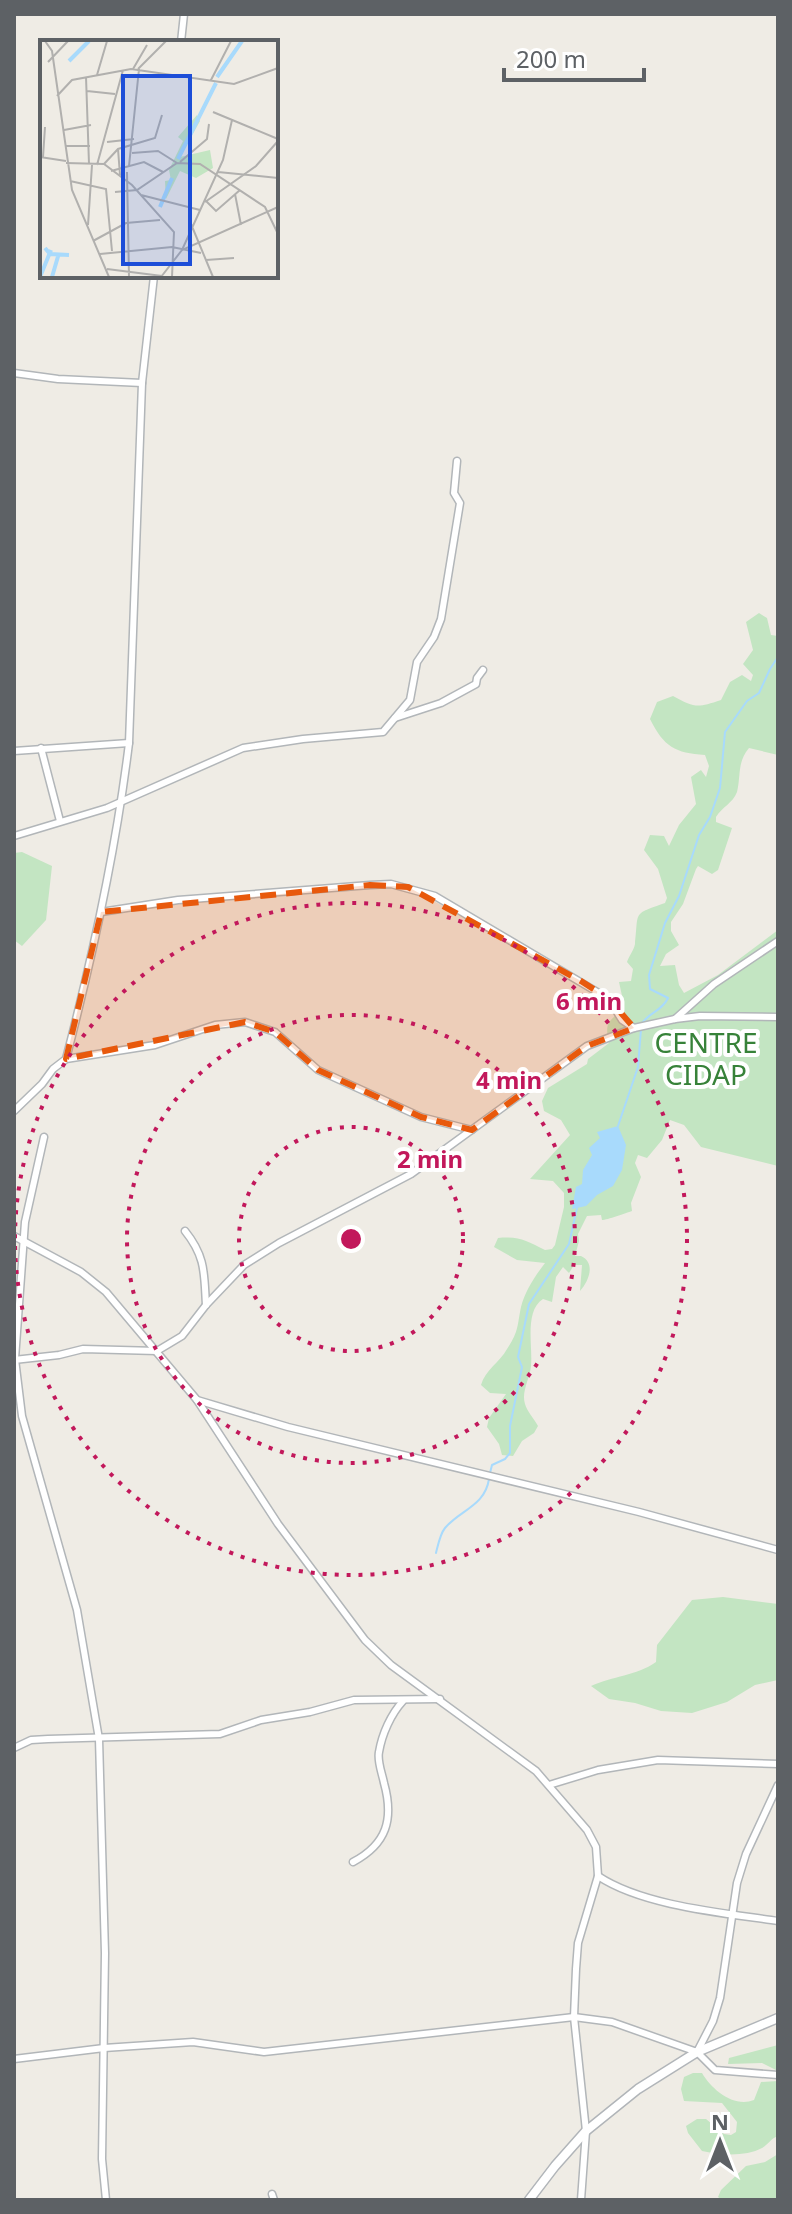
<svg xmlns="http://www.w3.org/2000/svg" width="792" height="2214" font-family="'Noto Sans',sans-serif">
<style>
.green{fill:#c3e5c2}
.water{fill:#a8dafc}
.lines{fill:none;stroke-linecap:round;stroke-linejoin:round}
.stream{stroke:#a8dafc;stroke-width:2}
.street-casing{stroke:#b2b6b9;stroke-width:9}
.secondary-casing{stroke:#b1b5b9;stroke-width:11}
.street{stroke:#fff;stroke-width:6}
.secondary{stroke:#fff;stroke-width:8}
.marked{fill:#e8590c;fill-opacity:0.2;stroke:#e8590c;stroke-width:6;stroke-dasharray:16 10;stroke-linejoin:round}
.ring{fill:none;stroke:#c2185b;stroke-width:4;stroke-dasharray:4 8}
.labels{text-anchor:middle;stroke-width:8;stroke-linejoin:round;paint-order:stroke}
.park-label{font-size:28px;fill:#378239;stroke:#fff}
.inset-river{fill:none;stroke:#a8dafc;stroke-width:4}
.inset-road{fill:none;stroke:#b1b0ae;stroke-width:2}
.view{fill:#1d4ed8;fill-opacity:0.15;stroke:#1d4ed8;stroke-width:4}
.inset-edge{fill:none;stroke:#5d6165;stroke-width:4}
.centre{fill:#c2185b;stroke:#fff;stroke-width:4}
.ring-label{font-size:24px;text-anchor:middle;font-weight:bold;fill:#c2185b;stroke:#fff;stroke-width:8;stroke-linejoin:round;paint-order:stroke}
</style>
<rect width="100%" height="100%" fill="#efece5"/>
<g class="green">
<path d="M759,613L767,618L771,635L778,636V628V755L749,748C737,762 741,776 737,792C733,803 722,807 716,817V822L732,828L718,870L712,874L698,866L696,869L683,904L671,922V931L679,945L666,954L660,966L675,965L679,985L684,993L718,975L778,930V1166L701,1147L684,1125L670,1120L662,1140L647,1158L638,1155L635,1163L641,1177L631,1203L632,1211C626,1213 607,1220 602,1220L601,1215L587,1216L578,1234L579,1241L575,1256H581C596,1263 589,1281 580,1291L582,1265H574L569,1273L563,1267L556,1277L552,1302L543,1299C524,1311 533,1347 531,1366C530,1378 521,1392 525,1404C527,1411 534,1419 538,1426L534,1433L522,1441L513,1456L502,1455L499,1444L487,1427L489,1418L506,1394L490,1393L481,1385C485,1370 500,1362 507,1349C519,1331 517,1326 521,1307C525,1291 535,1276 545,1263L517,1260L494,1247L498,1238C520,1236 526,1241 545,1250L552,1249L555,1245L564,1207V1193L553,1181L530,1179L570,1135L561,1120L544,1111L542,1101L548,1088L587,1064L588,1059L609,1043C603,1017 613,1023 624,1005L619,982L631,981L633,969L627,962C629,956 634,950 635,944C639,910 632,915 665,903L667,898L658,869L644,850L650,835L664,836L669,846L679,825L696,804L691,777L701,770L706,777L709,766L705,755C675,753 664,747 650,719L657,702L673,696C695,708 697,708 721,700L730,682L742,675L751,681L753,675L743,664L753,650L746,622Z"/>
<path d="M22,852L52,866L46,920L22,946L14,940V853Z"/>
<path d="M723,1597L778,1604V1680L755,1685L727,1702L692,1713L661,1711L635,1703L609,1699L591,1686C613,1676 636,1676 656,1662L657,1645L692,1600Z"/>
<path d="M778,2045V2071L762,2063L728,2064L729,2058Z"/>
<path d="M693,2073H702C712,2090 734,2108 754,2100L761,2082L778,2081V2136C770,2139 769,2144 762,2148C746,2157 719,2155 702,2151L688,2133L686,2126L697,2119H706L724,2134L731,2135L736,2132L737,2122L722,2103L684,2101L681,2089L684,2077Z"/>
<path d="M778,2154V2200H722L718,2197L721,2190L746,2166L765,2162Z"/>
</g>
<path class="water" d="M618,1126L626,1145L622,1170L613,1186L597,1195L586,1206L572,1209L576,1187L582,1184L583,1170L592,1155L589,1148L600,1138L597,1132Z"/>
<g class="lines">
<g class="stream">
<path d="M642,1023C650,1012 662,1011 668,998L650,989L649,975L665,923L679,896L699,835L710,817L720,788L725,732L747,701L759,693L770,669L778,657"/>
<path d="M618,1126L638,1067L641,1029"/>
<path d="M490,1473L492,1465L505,1459L510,1453V1426L522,1367L518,1357L529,1304L569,1244L577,1208"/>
<path d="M436,1553C438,1545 440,1534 445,1528C460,1510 485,1506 489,1479"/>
</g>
<defs>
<g id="street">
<path d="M181,42L184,14"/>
<path d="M14,373L58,379L142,383"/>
<path d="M395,718L441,703L476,684L477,678L483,670"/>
<path d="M41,748L60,821"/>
<path d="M14,751L129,743"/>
<path d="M14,836L107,808L243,748L303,739L383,732L410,700L417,662L434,637L441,619L460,503L454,493L457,461"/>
<path d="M101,912L178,900L370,885L391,884L435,896L609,999L622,1020L634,1028"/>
<path d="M675,1019L714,984L778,941"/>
<path d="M66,1059C93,955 116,850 129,743L142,383L154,276"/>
<path d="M14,1111L42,1084L53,1069L66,1059L155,1045L215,1025L245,1022L275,1032L318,1070L421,1117L472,1130"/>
<path d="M44,1137L25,1222L15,1359L22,1416L77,1610L99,1739L105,1953L102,2159L106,2200"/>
<path d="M185,1231C206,1257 204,1274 206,1305"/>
<path d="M14,1236L81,1272L106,1292L197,1400L278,1524L365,1640L391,1665L536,1771L587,1830L596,1847L598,1876L578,1943L576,1969L574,2017L586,2131L581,2200"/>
<path d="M14,1360L59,1355L83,1349L157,1351L182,1336L206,1305L244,1265L279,1243L411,1174L587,1046L634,1028L675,1019L700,1016L778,1017"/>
<path d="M197,1400L288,1427L639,1512L778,1550"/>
<path d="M14,1748L31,1740L48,1739L220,1734L261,1720L310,1712L354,1700L440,1699"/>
<path d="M549,1785L598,1770L658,1760L778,1764"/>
<path d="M353,1862C387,1844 394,1819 384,1783C382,1773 377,1761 379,1752C382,1734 391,1714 403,1701"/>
<path d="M598,1876C643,1906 724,1913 778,1921"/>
<path d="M697,2052L713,2021L720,1998L737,1883L746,1854L778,1785"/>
<path d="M14,2059L104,2048L193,2042L264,2052L574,2017L612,2022L697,2052L715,2070L778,2075"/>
<path d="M272,2194L274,2200"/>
</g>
<path id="secondary" d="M529,2200L555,2166L586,2131L638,2089L697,2052L778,2018"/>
</defs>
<use href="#street" class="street-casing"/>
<use href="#secondary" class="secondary-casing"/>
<use href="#street" class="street"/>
<use href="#secondary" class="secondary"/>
</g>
<path class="marked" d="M370,885L408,887L581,981L609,999L634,1028L587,1046L472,1130L421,1117L318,1070L275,1032L245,1022L66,1059L101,912Z"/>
<g class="ring">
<circle cx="351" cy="1239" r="112"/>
<circle cx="351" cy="1239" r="224"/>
<circle cx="351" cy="1239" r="336"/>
</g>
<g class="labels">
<g class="park-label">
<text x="706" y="1053">CENTRE<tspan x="706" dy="32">CIDAP</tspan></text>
</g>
</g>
<g transform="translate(40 40)">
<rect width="238" height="238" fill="#efece5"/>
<path d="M157,75L160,81L140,117L170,110L173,128L156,138L140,131L126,159L125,141L131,140L129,130L143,101L138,97Z" fill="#c3e5c2"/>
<path class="inset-river" d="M29,21L49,1M177,37L202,1M138,119L176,43M120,167L132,138M5,208L10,214L29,215M0,237L11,210M12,237L19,213"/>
<path class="inset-road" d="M5,1L12,11L32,150L69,237M8,22L28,1M93,29L107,5M98,29L126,1M57,35L67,1M46,37L49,124M171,40L191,1M47,51L75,54M17,56L32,40L91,29L194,44L238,28M173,72L238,99M24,90L51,85M67,102L94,99M25,106H50M78,109L80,135M92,113L118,111L137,123M0,117L26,121M3,117L5,87M140,122L167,99L169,84M26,123L64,124L92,145L134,192L132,237M64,124L78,109L115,98L122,75M57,125L83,30M89,126L99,29M71,131L104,122L123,132M87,132L89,237M178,132L238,138M30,141L66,149L72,211M75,152L97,150L137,123L160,124L225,167L238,194M195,154L201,185M101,155L160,170M166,161L176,171L200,150M165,162L216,126L238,101M151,184L173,237M48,185L52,125M53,201L86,183L120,180M142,210L183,120L192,80M60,214L132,207L161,213M166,220L194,218M67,229L130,237M121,237L142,210L238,167"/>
<path class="view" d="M83,36H150V224H83Z"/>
<rect width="238" height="238" class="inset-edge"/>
</g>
<circle cx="351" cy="1239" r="12" class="centre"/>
<g class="ring-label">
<text x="589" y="1010">6 min</text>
<text x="509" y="1089">4 min</text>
<text x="430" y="1168">2 min</text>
</g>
<rect width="792" height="2214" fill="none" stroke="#5d6165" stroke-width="32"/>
<g transform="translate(720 2142)" stroke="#ffffff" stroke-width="6" paint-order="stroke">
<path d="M0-6L14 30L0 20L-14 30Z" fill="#5d6165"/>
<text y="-12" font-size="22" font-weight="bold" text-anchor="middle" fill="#5d6165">N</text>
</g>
<path d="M504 68v12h140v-12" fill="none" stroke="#5d6165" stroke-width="4"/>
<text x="516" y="68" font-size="24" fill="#5d6165" stroke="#ffffff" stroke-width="6" paint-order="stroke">200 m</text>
</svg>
